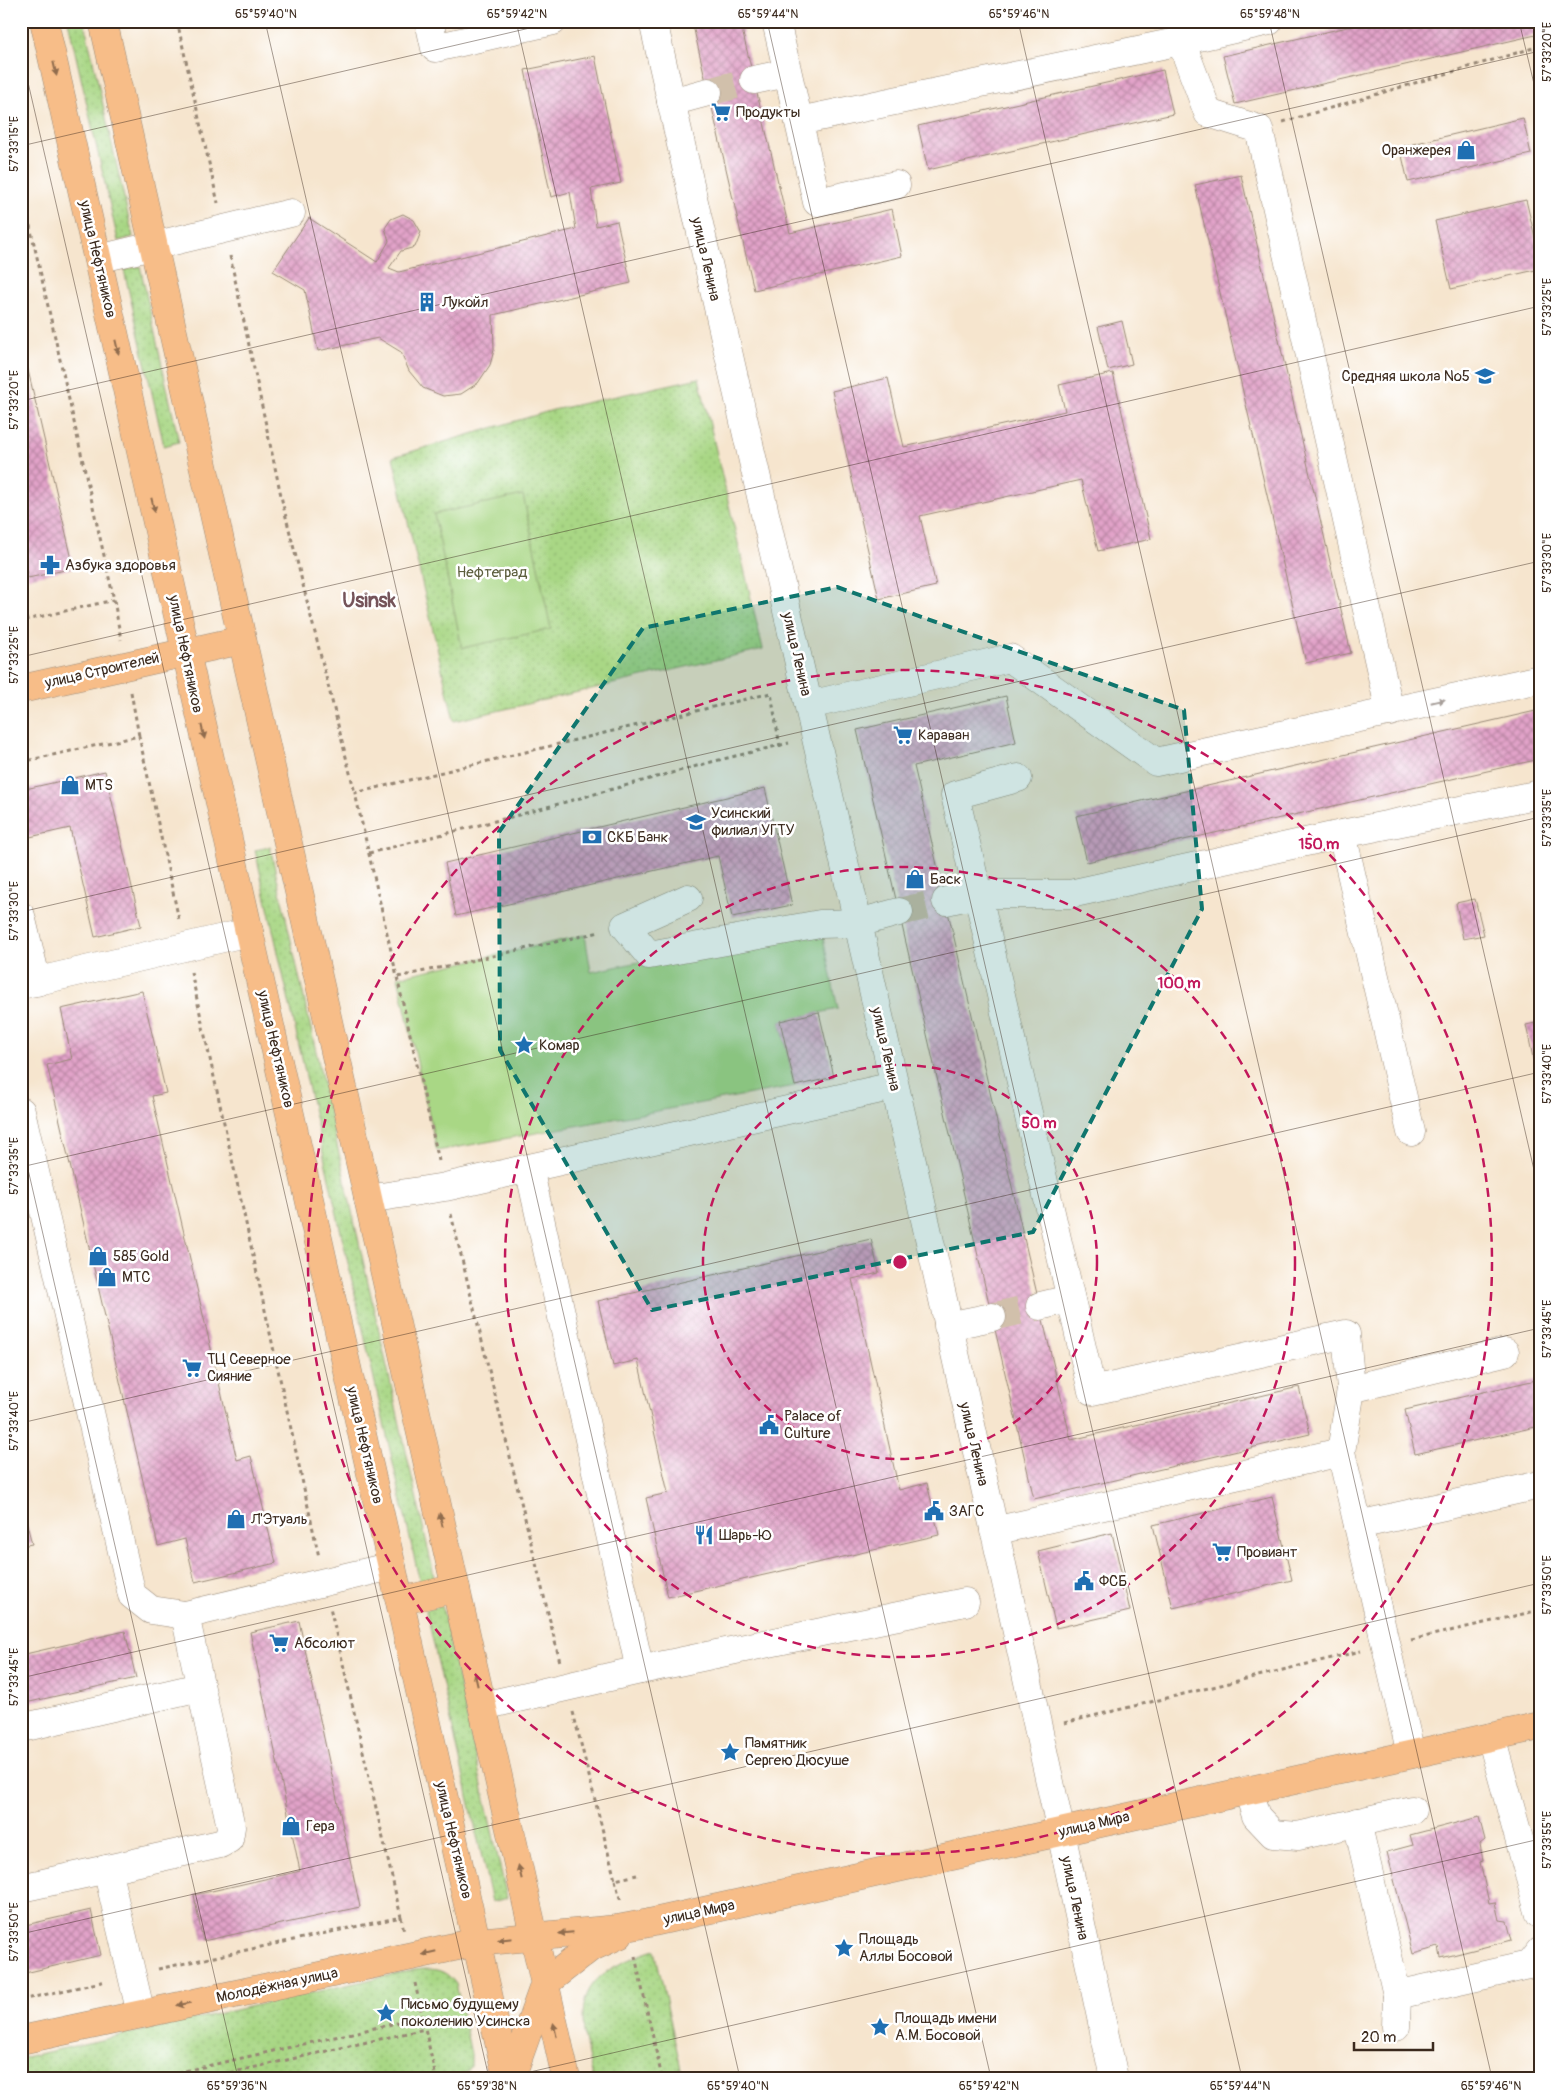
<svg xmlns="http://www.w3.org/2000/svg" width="1561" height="2099" font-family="Pangolin,sans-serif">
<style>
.grass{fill:url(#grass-dots);stroke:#728052}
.park{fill:#a9d785;stroke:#728052}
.building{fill:url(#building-cross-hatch)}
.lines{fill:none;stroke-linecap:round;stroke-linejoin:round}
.minor-tunnel{stroke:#d1c0ab;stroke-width:28;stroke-dasharray:28 14;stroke-linecap:butt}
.minor-casing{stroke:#988876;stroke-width:29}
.major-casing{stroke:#988876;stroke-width:29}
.path{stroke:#988876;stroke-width:3;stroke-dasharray:4 4;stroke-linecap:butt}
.minor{stroke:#fff;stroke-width:28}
.major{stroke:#f7bd88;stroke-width:28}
.oneway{fill:#906c4e}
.oneway2{fill:#a79f9a}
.marked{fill:#0f766e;fill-opacity:0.2;stroke:#0f766e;stroke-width:4;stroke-dasharray:10 6;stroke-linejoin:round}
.ticks{fill:none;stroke:#3b2a1e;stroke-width:1;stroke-opacity:0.45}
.ring{fill:none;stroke:#c2185b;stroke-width:2.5;stroke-dasharray:9 6}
.labels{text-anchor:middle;stroke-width:5;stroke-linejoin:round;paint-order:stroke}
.poi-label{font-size:15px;fill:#3b2a1e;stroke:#fff;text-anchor:start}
.street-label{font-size:15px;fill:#3b2a1e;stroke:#fff}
.park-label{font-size:15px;fill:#5c5e3d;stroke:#fff}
.district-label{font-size:20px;font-weight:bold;fill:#75545a;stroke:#fff}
.centre{fill:#c2185b;stroke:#fff;stroke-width:2.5}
.ring-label{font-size:15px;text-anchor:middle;font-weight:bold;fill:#c2185b;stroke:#fff;stroke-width:5;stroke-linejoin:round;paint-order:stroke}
.neatline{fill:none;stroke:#3b2a1e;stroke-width:2}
.ticks-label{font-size:12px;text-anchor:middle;fill:#3b2a1e}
</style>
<defs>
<pattern id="grass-dots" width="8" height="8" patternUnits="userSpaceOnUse" patternTransform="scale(1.25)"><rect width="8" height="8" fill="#a9d785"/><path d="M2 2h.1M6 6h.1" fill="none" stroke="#92b972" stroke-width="1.8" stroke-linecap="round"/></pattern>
<pattern id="building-cross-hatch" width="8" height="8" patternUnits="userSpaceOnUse" patternTransform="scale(1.25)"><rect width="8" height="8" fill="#e2a3c9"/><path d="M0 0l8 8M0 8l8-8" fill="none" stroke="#b885a3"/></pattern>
</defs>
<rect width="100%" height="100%" fill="#fff"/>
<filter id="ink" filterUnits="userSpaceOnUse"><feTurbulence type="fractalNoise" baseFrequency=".02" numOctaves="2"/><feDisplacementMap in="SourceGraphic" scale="10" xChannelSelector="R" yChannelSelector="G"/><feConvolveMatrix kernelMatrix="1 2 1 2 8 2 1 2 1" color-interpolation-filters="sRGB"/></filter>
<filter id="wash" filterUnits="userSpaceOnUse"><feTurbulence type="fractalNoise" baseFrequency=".0096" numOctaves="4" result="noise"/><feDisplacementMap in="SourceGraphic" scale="20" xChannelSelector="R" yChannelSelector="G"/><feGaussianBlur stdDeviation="1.12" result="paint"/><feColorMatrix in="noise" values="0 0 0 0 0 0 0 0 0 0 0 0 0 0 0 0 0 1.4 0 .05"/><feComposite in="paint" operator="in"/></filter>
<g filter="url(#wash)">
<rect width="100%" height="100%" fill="#f6e5ce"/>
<g class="grass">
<path d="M68,21H84L133,237L118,241Z"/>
<path d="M140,266L179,442L164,446L124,270Z"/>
<path d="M699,378L763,649L454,721L393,457L553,410Z"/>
<path d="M270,847L435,1580L420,1583L255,850Z"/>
<path d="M442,1606L507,1898L492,1902L426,1610Z"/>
<path d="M655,1950L683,2078H593C575,2002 574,1976 655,1950Z"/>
<path d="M425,1969C440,1969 447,1972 456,1984L471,2054V2067L461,2078H21V2058L413,1970Z"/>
</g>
<g class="park">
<path d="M523,495L551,629L462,648L434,514Z"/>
<path d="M820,924L838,1009L780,1021L795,1086L437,1151L398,977L585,935L591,972Z"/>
</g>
<g id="blocks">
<g class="building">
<path d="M692,21H740L790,233L892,209L902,256L754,290Z"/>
<path d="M1373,21H1540V34L1235,104L1223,56Z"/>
<path d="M595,56L621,183L591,189L596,226L617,221L631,283L493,315L494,350L490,365L478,383L461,394L443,396L423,388L409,371L401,352L378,338L318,351L305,290L273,271L309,218L377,262L389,241L385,228L391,219L403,214L414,220L421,232L415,247L401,251L389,268L399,272L576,229L570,192L551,197L525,70Z"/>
<path d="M1163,70L1173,114L928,170L918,126Z"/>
<path d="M1523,118L1531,154L1408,182L1400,147Z"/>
<path d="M1241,175L1351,653L1306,663L1195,185Z"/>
<path d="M1526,200L1540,258V269L1451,289L1435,221Z"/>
<path d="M1122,321L1132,364L1108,370L1098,327Z"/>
<path d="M21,340L74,568L28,578L21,548Z"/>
<path d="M1113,373L1151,539L1098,551L1081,480L920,516L936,586L879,599L832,391L888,378L904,447L1065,411L1059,385Z"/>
<path d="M1006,696L1016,742L914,766L1071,1440L1299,1387L1310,1434L1034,1499L857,730Z"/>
<path d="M1540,710V759L1087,862L1076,816Z"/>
<path d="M105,771L141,926L95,937L70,828L21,839V790Z"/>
<path d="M765,788L792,905L732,917L718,856L456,916L445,863Z"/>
<path d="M1475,899L1484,935L1463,939L1456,903Z"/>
<path d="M142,991L166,1093L152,1096L237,1460L251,1456L276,1563L195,1582L185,1539L158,1546L47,1065L72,1059L61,1009Z"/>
<path d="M819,1012L834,1077L795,1086L780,1021Z"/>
<path d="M1540,1022V1066L1535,1067L1526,1025Z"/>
<path d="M871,1239L879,1273L852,1279L899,1490L927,1483L939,1535L668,1597L646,1498L668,1493L638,1360L613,1366L598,1301Z"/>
<path d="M1540,1379V1426L1415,1454L1405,1410Z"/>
<path d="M1272,1497L1292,1580L1173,1608L1153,1525Z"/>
<path d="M21,1501L32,1544L21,1546Z"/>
<path d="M1112,1533L1130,1611L1056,1628L1038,1551Z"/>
<path d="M299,1621L360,1907L203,1941L194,1895L300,1871L250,1632Z"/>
<path d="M125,1631L136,1678L21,1704V1655Z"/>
<path d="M1479,1817L1485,1840L1480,1844L1483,1861L1480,1862L1489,1903L1495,1902L1499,1920L1507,1921L1512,1940L1441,1958L1439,1947L1413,1954L1387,1852L1413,1845L1410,1835Z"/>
<path d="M91,1910L101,1955L21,1974V1926Z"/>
</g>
</g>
</g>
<g filter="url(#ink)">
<use href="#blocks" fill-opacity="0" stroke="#988876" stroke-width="1"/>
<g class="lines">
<g class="minor-tunnel">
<path d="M708,92L754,80"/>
<path d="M899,912L946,901"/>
<path d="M992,1317L1040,1306"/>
</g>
<defs>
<g id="minor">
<path d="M429,21L435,48L553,21"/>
<path d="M653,21C808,706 967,1391 1114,2078"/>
<path d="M776,21L817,202L896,185"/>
<path d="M1181,41L1269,21"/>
<path d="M754,80L787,73"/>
<path d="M671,102L708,92"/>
<path d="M799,121L1181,41L1208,113L1259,129L1390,712"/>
<path d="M98,259L291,213"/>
<path d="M809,705L1010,658L1156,762L1540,679"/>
<path d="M1018,778L955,795L1092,1391L1346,1334L1351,1389L1341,1452L1411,1754"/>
<path d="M1342,834L1411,1132"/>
<path d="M688,898L625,926L649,955L820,924L858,923L899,912"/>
<path d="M946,901L977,894H1070L1342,834L1540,794"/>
<path d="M21,916L37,982"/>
<path d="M21,985L249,932"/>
<path d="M21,1111L132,1595L151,1610L185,1615L392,1566"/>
<path d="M529,1168L640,1670"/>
<path d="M368,1199L445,1187L894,1086"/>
<path d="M1040,1306L1069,1299"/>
<path d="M948,1326L992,1317"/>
<path d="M1351,1389L1505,1352"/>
<path d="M1358,1525L1540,1485"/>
<path d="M994,1531L1341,1452"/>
<path d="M483,1706L640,1670L965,1602"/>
<path d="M21,1728L200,1687"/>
<path d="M1491,1737L1540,1915"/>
<path d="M1248,1790L1256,1816L1273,1834L1298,1836L1412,1810"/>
<path d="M1357,1822L1397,1995L1396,2027"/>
<path d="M107,1869L141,2014"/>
<path d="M21,1888L220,1844L229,1839L231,1827L185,1615"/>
<path d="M1397,1995L1529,1965L1540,1951"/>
</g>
<g id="major">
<path d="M44,21L507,2078"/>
<path d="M103,21L566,2078"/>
<path d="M21,689L242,640"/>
<path d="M400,1601L456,1588"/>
<path d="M21,2040L477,1942L617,1929L649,1923L1540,1726"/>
<path d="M511,2078L545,1983L590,1948L619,1935"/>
</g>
</defs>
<use href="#minor" class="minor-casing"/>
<use href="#major" class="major-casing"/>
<g class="path">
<path d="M177,21L218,203"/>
<path d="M1283,122L1540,46"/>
<path d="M21,186L114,600L21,621"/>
<path d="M230,256L283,505L355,793"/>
<path d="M114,600L121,640"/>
<path d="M131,692L139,736"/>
<path d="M21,762L139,736L179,920"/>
<path d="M369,853L511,817L715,761L789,743"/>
<path d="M191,972L319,1557"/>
<path d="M398,977L600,932"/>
<path d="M439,1161L355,793L771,693L780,747"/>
<path d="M451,1214L560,1662"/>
<path d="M1411,1640L1540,1610"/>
<path d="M573,1712L615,1880L637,1875"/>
<path d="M1064,1723L1361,1651"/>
<path d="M615,1880L621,1902"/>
<path d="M401,1917L404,1931"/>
<path d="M635,1956L662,2078"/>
<path d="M158,1969L401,1917L330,1607"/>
<path d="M415,1983L436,2078"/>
<path d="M21,2000L106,1981"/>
<path d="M154,2078L423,2017"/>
<path d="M207,2078L425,2029"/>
</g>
<use href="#minor" class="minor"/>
<use href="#major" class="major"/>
</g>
<defs><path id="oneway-solid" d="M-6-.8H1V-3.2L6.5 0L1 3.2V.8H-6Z" transform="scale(1.25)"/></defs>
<g class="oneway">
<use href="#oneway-solid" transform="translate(55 69) rotate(77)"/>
<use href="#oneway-solid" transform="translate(117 347) rotate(77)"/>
<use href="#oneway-solid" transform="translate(153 505) rotate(77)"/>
<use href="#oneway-solid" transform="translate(203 732) rotate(77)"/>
<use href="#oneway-solid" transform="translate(441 1520) rotate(-103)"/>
<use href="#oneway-solid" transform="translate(476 1679) rotate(-103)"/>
<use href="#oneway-solid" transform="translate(520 1872) rotate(-103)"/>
<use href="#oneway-solid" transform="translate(566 1933) rotate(175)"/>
<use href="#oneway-solid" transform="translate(505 1939) rotate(174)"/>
<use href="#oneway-solid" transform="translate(429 1953) rotate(167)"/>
<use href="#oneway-solid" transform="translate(184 2004) rotate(168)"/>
<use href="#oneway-solid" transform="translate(555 2030) rotate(-103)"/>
</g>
<use class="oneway2" href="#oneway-solid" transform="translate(1438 701) rotate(-13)"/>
</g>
<path class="marked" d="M837,587L1184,710L1202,909L1033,1232L652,1310L500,1050L499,832L643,628Z"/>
<path class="ticks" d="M265,21L740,2078M516,21L991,2078M767,21L1242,2078M1018,21L1492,2078M1269,21L1540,1196M1519,21L1540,109M21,52L489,2078M21,146L560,21M21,401L1540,51M21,657L1540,306M21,912L1540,561M21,1139L238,2078M21,1167L1540,817M21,1423L1540,1072M21,1678L1540,1328M21,1934L1540,1583M504,2078L1540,1839"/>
<g class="ring">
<circle cx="900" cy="1262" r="197"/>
<circle cx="900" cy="1262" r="395"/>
<circle cx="900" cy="1262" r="592"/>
</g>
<defs>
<symbol id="supermarket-bare" viewBox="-9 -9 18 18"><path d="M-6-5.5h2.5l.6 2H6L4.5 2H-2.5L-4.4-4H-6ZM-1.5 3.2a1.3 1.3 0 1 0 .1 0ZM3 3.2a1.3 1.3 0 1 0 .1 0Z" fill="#1f6fb2" stroke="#fff" stroke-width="2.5" paint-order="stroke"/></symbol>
<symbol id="shop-bare" viewBox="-9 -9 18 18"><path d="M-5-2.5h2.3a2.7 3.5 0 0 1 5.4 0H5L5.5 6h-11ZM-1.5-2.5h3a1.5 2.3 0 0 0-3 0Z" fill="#1f6fb2" stroke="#fff" stroke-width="2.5" paint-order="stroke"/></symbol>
<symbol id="building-bare" viewBox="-9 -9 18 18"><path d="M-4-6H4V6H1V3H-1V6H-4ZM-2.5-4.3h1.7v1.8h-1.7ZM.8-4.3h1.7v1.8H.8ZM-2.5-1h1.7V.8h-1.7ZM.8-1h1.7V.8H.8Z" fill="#1f6fb2" stroke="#fff" stroke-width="2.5" paint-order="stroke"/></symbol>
<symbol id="school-bare" viewBox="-9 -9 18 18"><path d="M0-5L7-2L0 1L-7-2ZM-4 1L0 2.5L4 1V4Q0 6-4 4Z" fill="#1f6fb2" stroke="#fff" stroke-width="2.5" paint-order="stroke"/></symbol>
<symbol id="pharmacy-bare" viewBox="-9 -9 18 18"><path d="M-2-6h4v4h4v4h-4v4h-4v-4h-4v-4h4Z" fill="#1f6fb2" stroke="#fff" stroke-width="2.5" paint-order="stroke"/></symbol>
<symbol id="university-bare" viewBox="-9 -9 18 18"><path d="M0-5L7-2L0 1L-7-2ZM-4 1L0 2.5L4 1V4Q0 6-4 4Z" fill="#1f6fb2" stroke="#fff" stroke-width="2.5" paint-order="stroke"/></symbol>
<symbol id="bank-bare" viewBox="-9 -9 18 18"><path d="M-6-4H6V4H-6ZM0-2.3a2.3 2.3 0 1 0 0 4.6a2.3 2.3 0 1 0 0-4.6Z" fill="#1f6fb2" stroke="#fff" stroke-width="2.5" paint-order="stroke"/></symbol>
<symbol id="sight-bare" viewBox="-9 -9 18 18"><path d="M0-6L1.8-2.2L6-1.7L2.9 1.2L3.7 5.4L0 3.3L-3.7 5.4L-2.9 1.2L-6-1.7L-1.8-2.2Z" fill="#1f6fb2" stroke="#fff" stroke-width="2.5" paint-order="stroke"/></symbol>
<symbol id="civic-bare" viewBox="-9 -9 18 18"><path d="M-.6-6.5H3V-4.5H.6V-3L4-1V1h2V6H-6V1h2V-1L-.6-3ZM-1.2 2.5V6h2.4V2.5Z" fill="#1f6fb2" stroke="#fff" stroke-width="2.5" paint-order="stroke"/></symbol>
<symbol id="restaurant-bare" viewBox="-9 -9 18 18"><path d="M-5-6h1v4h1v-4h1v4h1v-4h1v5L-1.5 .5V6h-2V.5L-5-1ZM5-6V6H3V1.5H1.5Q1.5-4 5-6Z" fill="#1f6fb2" stroke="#fff" stroke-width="2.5" paint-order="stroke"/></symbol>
</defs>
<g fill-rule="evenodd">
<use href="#supermarket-bare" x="707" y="98" width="28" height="28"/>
<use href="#shop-bare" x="1452" y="136" width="28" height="28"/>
<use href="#building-bare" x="413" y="288" width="28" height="28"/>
<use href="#school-bare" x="1471" y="362" width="28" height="28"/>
<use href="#pharmacy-bare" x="36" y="551" width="28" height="28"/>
<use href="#supermarket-bare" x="889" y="721" width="28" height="28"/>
<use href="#shop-bare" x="56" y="771" width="28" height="28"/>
<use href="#university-bare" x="682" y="808" width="28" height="28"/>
<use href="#bank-bare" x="578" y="823" width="28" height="28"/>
<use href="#shop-bare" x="901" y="865" width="28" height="28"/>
<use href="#sight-bare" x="510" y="1031" width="28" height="28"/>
<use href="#shop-bare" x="84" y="1242" width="28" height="28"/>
<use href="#shop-bare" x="93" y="1263" width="28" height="28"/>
<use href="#supermarket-bare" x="178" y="1354" width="28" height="28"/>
<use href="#civic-bare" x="755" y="1411" width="28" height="28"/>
<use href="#civic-bare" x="920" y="1497" width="28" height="28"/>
<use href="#shop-bare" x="222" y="1505" width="28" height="28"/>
<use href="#restaurant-bare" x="690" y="1521" width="28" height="28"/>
<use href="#supermarket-bare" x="1208" y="1538" width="28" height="28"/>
<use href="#civic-bare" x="1070" y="1567" width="28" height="28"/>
<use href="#supermarket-bare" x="265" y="1629" width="28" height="28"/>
<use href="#sight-bare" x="716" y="1738" width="28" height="28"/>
<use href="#shop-bare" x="277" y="1812" width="28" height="28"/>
<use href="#sight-bare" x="830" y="1934" width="28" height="28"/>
<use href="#sight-bare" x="372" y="1999" width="28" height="28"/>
<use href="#sight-bare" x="866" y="2013" width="28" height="28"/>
</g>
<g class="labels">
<g class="poi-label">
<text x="736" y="117">Продукты</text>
<text x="1451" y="155" text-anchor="end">Оранжерея</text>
<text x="442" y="307">Лукойл</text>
<text x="1470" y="381" text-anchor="end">Средняя школа №5</text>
<text x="65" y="570">Азбука здоровья</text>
<text x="918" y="740">Караван</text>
<text x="85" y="790">MTS</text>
<text x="711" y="818">Усинский<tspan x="711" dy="17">филиал УГТУ</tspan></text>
<text x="607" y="842">СКБ Банк</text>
<text x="930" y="884">Баск</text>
<text x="539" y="1050">Комар</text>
<text x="113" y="1261">585 Gold</text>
<text x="122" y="1282">МТС</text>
<text x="207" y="1364">ТЦ Северное<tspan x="207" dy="17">Сияние</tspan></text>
<text x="784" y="1421">Palace of<tspan x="784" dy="17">Culture</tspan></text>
<text x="949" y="1516">ЗАГС</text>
<text x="251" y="1524">Л'Этуаль</text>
<text x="719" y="1540">Шарь-Ю</text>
<text x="1237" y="1557">Провиант</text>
<text x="1099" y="1586">ФСБ</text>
<text x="294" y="1648">Абсолют</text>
<text x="745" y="1748">Памятник<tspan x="745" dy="17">Сергею Дюсуше</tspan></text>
<text x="306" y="1831">Гера</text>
<text x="859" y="1944">Площадь<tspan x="859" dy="17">Аллы Босовой</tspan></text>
<text x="401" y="2009">Письмо будущему<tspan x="401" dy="17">поколению Усинска</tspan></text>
<text x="895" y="2023">Площадь имени<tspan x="895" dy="17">А.М. Босовой</tspan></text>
</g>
<g class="street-label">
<text transform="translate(98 259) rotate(77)" y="5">улица Нефтяников</text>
<text transform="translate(706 259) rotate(77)" y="5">улица Ленина</text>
<text transform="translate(186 654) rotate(78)" y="5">улица Нефтяников</text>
<text transform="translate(797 654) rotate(77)" y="5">улица Ленина</text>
<text transform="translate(102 670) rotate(-13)" y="5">улица Строителей</text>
<text transform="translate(276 1049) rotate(77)" y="5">улица Нефтяников</text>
<text transform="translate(886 1049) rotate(77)" y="5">улица Ленина</text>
<text transform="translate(974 1444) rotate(77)" y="5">улица Ленина</text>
<text transform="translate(365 1445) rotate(77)" y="5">улица Нефтяников</text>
<text transform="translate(1094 1824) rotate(-13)" y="5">улица Мира</text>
<text transform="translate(454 1840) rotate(77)" y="5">улица Нефтяников</text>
<text transform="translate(1075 1898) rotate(78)" y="5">улица Ленина</text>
<text transform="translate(699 1912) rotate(-12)" y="5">улица Мира</text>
<text transform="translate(277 1985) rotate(-12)" y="5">Молодёжная улица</text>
</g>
<g class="park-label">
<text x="492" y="577">Нефтеград</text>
</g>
<g class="district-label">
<text x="369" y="607">Usinsk</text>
</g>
</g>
<circle cx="900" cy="1262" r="8" class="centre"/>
<g class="ring-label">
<text x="1319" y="849">150 m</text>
<text x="1179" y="988">100 m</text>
<text x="1039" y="1128">50 m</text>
</g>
<rect width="1561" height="2099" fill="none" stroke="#fff" stroke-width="55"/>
<path d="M1354 2042v8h79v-8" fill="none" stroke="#3b2a1e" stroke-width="2.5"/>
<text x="1361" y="2042" font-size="15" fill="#3b2a1e" stroke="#ffffff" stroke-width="4" paint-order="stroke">20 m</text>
<rect x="28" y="28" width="1506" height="2044" class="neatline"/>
<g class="ticks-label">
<text x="266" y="18">65°59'40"N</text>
<text x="517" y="18">65°59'42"N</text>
<text x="768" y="18">65°59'44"N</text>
<text x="1019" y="18">65°59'46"N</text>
<text x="1270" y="18">65°59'48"N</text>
<text transform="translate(1547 52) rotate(-90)" y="4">57°33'20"E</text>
<text transform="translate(14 144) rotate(-90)" y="4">57°33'15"E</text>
<text transform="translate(1547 307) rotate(-90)" y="4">57°33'25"E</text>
<text transform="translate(14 400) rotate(-90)" y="4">57°33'20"E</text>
<text transform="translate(1547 563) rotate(-90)" y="4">57°33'30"E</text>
<text transform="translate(14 655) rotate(-90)" y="4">57°33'25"E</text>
<text transform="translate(1547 818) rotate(-90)" y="4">57°33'35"E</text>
<text transform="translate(14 911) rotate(-90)" y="4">57°33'30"E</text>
<text transform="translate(1547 1074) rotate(-90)" y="4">57°33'40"E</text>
<text transform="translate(14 1166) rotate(-90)" y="4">57°33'35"E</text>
<text transform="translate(1547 1329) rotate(-90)" y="4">57°33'45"E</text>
<text transform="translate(14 1421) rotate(-90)" y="4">57°33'40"E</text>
<text transform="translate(1547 1585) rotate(-90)" y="4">57°33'50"E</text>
<text transform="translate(14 1677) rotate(-90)" y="4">57°33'45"E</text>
<text transform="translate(1547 1840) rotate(-90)" y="4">57°33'55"E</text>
<text transform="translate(14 1932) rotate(-90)" y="4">57°33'50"E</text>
<text x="237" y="2090">65°59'36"N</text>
<text x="487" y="2090">65°59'38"N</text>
<text x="738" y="2090">65°59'40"N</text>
<text x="989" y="2090">65°59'42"N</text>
<text x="1240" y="2090">65°59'44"N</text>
<text x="1491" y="2090">65°59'46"N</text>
</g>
</svg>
